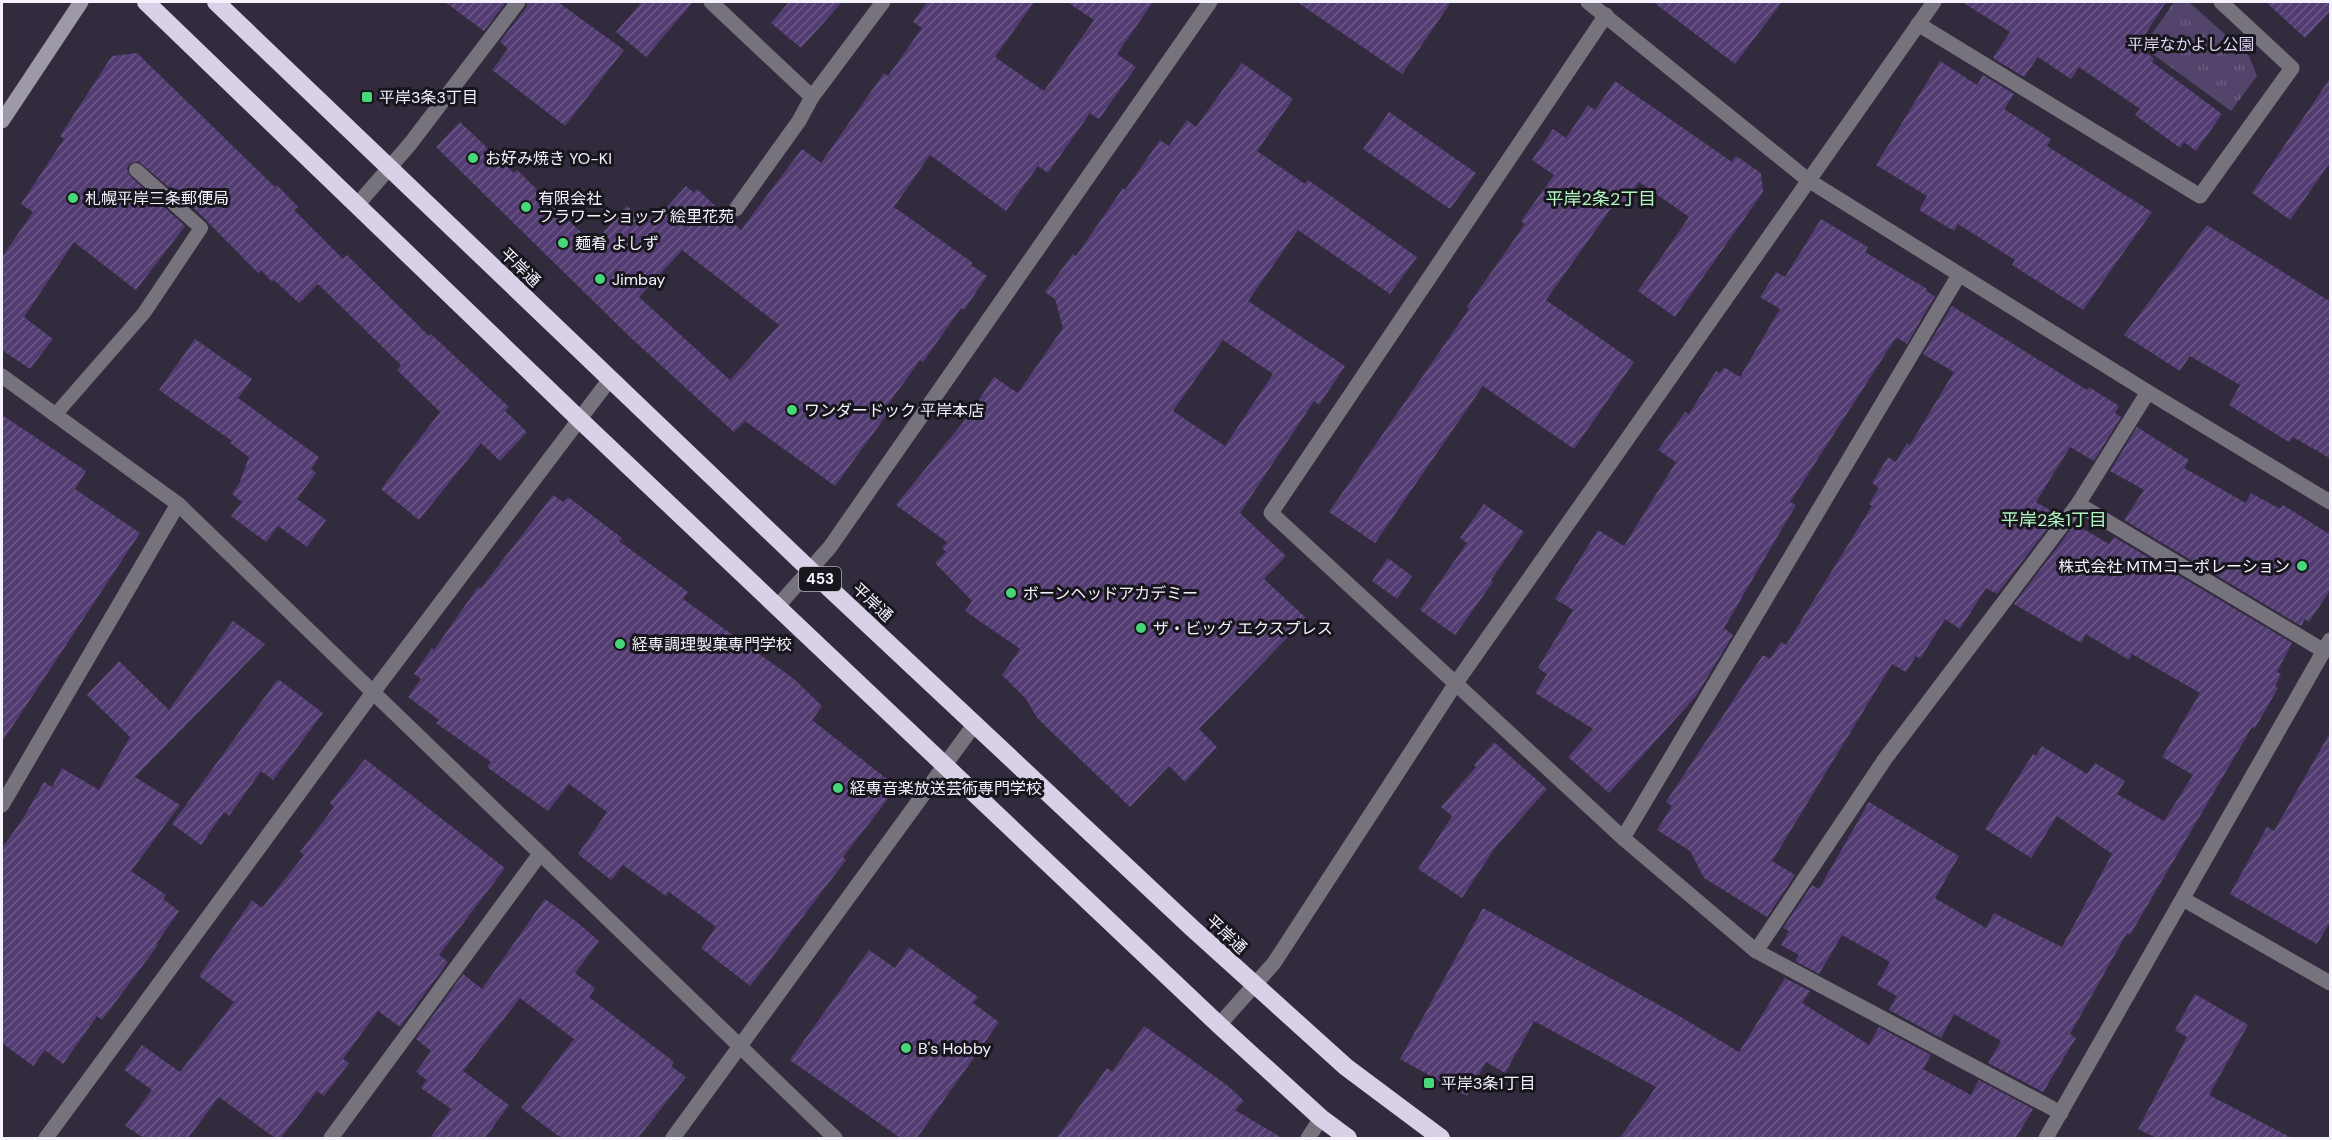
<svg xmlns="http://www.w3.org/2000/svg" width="2332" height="1140" font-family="'DM Sans','Noto Sans JP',sans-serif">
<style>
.park{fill:url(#park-tufts)}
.building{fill:url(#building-hatch);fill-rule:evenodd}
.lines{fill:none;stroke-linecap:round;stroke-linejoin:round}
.lane{stroke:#76737c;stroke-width:14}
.street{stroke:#76737c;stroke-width:15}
.secondary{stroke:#9e99a8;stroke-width:15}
.highway{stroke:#d9d1e8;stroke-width:18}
.poi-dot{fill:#48d778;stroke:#18161d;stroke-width:2}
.labels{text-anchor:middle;stroke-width:6;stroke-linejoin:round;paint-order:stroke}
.shield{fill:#18161d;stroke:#b3b0ba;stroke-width:1.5}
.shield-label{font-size:15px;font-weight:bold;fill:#f5f2fd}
.park-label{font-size:16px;fill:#dfd4f6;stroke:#18161d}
.poi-label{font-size:16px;fill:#f5f2fd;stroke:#18161d;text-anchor:start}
.street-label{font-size:16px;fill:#f5f2fd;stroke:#18161d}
.neighbourhood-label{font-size:18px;fill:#b0f5bf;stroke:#18161d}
</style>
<defs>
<pattern id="park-tufts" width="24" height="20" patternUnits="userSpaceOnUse" patternTransform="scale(1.5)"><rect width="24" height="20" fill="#53446b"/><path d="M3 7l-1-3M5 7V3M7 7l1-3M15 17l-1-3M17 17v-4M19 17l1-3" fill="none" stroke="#6c5f81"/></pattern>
<pattern id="building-hatch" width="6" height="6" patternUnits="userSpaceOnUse" patternTransform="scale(1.5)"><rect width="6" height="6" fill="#523c72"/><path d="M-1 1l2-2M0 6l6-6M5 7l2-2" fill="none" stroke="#6c5987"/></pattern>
</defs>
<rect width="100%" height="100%" fill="#322b3d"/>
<path class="park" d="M2174,2H2189L2249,56L2257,76L2231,111L2143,47Z"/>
<g class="building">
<path d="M445,2H506L484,31Z"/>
<path d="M528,2H558L624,50L565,126L492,70L508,49L500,42L526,8Z"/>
<path d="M642,2H693L646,57L616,32Z"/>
<path d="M789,2H842L801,48L771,23Z"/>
<path d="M927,2H1034L995,57L1044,91L1094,20L1067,2H1153L1117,54L1136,67L1099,119L1090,113L1048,173L1038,166L1006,211L930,155L894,207L973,263L971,265L987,276L964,310L961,308L923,362L920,360L884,410L888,413L835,486L745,421L734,432L630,337L436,147L460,122L514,173L517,170L593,244L627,206L642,220L647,214L654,221L686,186L694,193L697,189L741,230L802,149L821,163L884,73L888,76L922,28L913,22ZM682,250L779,325L730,380L639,297Z"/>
<path d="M1297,2H1451L1402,74Z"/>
<path d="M1653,2H1782L1735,64Z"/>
<path d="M1962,2H2166L2137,47L2154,58L2152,62L2222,114L2196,151L2184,142L2180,148L2135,115L2140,109L2079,67L2071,79L2038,57L2024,77L1993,58L2010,32Z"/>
<path d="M2266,2H2331V10L2305,38Z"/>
<path d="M137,53L275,187L277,185L298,207L294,210L343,259L347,255L429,336L431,334L509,407L505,411L527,432L500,461L481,443L419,520L381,489L440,412L397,370L401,365L318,284L299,303L274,280L272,282L261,270L258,273L197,211L138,161L129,164L127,169L130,176L185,226L136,290L74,242L24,317L53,339L30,369L2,350V257L33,212L21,204L64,139L60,136L112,56Z"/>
<path d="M1940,61L1977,85L1983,75L2014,94L2004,109L2051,139L2047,146L2152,212L2083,310L2012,265L2015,260L1958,224L1954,231L1919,210L1927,196L1876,165Z"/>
<path d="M1242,63L1293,99L1257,151L1305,184L1308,180L1417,257L1390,294L1298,230L1248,301L1345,366L1319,405L1314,401L1240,513L1286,556L1264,579L1306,618L1199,729L1217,747L1185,782L1169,766L1130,807L1037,718L1026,699L1002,675L1020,649L965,611L972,601L935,563L946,552L942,548L947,542L896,505L969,415L994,377L1018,393L1063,328L1055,299L1045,292L1073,254L1076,256L1123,188L1125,190L1160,140L1169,146L1187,120L1196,127ZM1223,340L1273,374L1225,446L1173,411Z"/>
<path d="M2331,77V161L2290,220L2252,193Z"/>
<path d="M1615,81L1732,162L1736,156L1761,173L1763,192L1675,317L1638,291L1689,217L1639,182L1623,205L1617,200L1546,300L1634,362L1574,449L1483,386L1375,543L1329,512L1469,309L1467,307L1525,224L1521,221L1554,175L1532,160L1553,129L1566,138L1588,105L1595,110Z"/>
<path d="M1389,112L1476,173L1450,209L1363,149Z"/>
<path d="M1821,219L1868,247L1865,252L1927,289L1926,291L1935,296L1907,344L1898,338L1895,339L1790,502L1796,505L1724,628L1733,635L1696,696L1609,793L1568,757L1593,729L1535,693L1547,674L1538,668L1573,610L1555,599L1598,530L1624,546L1676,462L1658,450L1685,412L1689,414L1716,371L1720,373L1724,367L1740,377L1780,309L1760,297L1776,272L1785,277Z"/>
<path d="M2207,225L2331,302V459L2293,437L2289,442L2229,405L2240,385L2190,356L2180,371L2124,335Z"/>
<path d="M1952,306L2087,390L2089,387L2119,406L2115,413L2121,417L2094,461L2070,447L2036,502L2058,515L1997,594L1986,588L1960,629L1945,619L1920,659L1916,656L1906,672L1892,664L1772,861L1795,875L1767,917L1704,878L1690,851L1657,830L1672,806L1666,802L1763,655L1770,659L1781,642L1786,645L1872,506L1869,504L1879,488L1872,483L1888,457L1896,462L1907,443L1910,445L1954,372L1923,354Z"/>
<path d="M195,339L252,379L238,398L319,457L311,469L316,473L297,499L326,520L307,547L278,526L266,542L231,516L242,502L232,494L239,484L249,457L230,443L232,441L159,390Z"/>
<path d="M2,415L86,471L75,489L140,533L2,742Z"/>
<path d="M2137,427L2189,460L2184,468L2246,503L2251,493L2280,509L2283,505L2331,535V589L2309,622L2305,619L2301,626L2124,520L2144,490L2110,471Z"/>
<path d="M553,495L563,502L568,497L622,538L619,541L688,592L683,599L794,679L822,706L812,720L897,787L843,857L846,860L750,986L701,948L716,927L669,892L666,896L623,865L611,880L578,854L607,812L569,784L548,811L487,767L491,762L436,723L439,720L408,697L421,679L414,674L432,648L434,650L478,587L481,588Z"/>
<path d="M1484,504L1524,532L1491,580L1493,582L1455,635L1420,610L1467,543L1460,538Z"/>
<path d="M2075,524L2109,544L2114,537L2292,643L2277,672L2281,674L2275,686L2278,688L2255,728L2252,727L2130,935L2127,933L2070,1034L2076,1038L2043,1092L1988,1063L2001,1041L1954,1014L1941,1038L1889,1010L1897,996L1877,985L1890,962L1842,935L1819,974L1795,961L1799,955L1781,945L1789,931L1783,928L1812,885L1819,889L1869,802L1959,856L1935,898L1986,928L1994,913L2062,947L2112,854L2057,816L2031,858L1985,829L2033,754L2036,756L2042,746L2087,774L2095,763L2125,781L2117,794L2164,821L2193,775L2162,757L2200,693L2132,654L2129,660L2086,634L2081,643L2014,604Z"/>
<path d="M1388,558L1412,576L1397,599L1372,581Z"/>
<path d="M233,621L265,644L135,777L180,805L131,871L166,895L163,899L179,911L156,944L158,945L102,1020L97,1016L63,1064L45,1050L33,1066L2,1043V848L22,820L44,782L52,787L62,768L99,790L130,737L87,695L119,661L169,710Z"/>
<path d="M278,679L323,713L273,780L261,771L229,816L224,812L201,845L172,824Z"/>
<path d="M2331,731V920L2317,944L2230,894L2267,827L2274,831Z"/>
<path d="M1494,742L1547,789L1494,849L1462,898L1418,869L1452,816L1441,807L1476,767L1474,765Z"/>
<path d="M365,759L505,868L439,955L448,962L400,1027L378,1011L343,1059L349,1063L324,1096L317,1091L281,1138H275L219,1097L188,1138H144L125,1126L152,1090L124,1070L142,1045L180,1072L234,1002L199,976L252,900L262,908L304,855L300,852L334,807L330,803Z"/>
<path d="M545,899L577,922L599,941L575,973L595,988L589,997L674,1062L671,1066L686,1077L638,1138H561L521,1108L574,1039L520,998L463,1071L509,1105L485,1138H430L451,1109L421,1088L427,1080L416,1072L431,1051L416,1039L463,974L482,989Z"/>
<path d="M1483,908L1681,1017L1739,1052L1785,978L1810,991L1802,1003L1869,1045L1879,1027L1931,1055L1923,1069L1971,1095L1979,1080L2033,1109L2016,1138H1620L1656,1087L1534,1021L1505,1073L1486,1062L1467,1096L1400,1059Z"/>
<path d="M909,947L978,997L973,1003L999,1022L917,1138H900L790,1060L869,950L895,968Z"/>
<path d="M2195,994L2248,1025L2209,1095L2292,1138H2156L2138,1129L2187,1037L2175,1030Z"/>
<path d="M1144,1026L1227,1085L1244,1101L1235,1110L1282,1138H1057L1107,1068L1112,1072Z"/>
</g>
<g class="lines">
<path class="lane" d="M55,415L144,313L201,228L136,170"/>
<g class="street">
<path d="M711,2L812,97"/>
<path d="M1588,2L1808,180L2148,392L2330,502"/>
<path d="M1606,15L1271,513L1623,838L1756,951L2061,1113"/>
<path d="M1918,24L2200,196L2292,68L2221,2"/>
<path d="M357,205L410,144L518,2"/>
<path d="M736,209L799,121L812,97L883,2"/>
<path d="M2,376L178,504L835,1138"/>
<path d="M2078,504L2324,651"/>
<path d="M777,607L830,547L1210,2"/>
<path d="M2,805L178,504"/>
<path d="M1623,838L1959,275"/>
<path d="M2183,899L2330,983"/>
<path d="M1756,951L1885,759L2078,504L2148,392"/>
<path d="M1219,1025L1274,963L1456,683L1934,2"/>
<path d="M46,1138L374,691L610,379"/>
<path d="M331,1138L540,854"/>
<path d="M673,1138L974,725"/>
<path d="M1308,1138L1321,1118"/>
<path d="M2046,1138L2330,640"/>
</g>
<path class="secondary" d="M2,121L81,2"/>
<g class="highway">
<path d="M146,2L579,419L1219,1025L1321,1118L1348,1138"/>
<path d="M216,2L810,570L1192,928L1346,1067L1441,1138"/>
</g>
</g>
<g class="poi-dot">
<rect x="361" y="91" width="12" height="12" rx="3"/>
<circle cx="473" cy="158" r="6"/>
<circle cx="73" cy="198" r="6"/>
<circle cx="526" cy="207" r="6"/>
<circle cx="563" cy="243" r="6"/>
<circle cx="600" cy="279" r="6"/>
<circle cx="792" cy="410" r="6"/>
<circle cx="2302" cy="566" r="6"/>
<circle cx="1011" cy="593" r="6"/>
<circle cx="1141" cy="628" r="6"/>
<circle cx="620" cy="644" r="6"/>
<circle cx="838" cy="788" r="6"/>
<circle cx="906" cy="1048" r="6"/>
<rect x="1423" y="1077" width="12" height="12" rx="3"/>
</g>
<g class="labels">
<rect class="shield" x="799" y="567" width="42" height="24" rx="4.5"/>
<g class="shield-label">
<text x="820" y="584">453</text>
</g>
<g class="park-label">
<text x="2191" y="50">平岸なかよし公園</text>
</g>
<g class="poi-label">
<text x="379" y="103">平岸3条3丁目</text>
<text x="485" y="164">お好み焼き YO-KI</text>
<text x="85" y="204">札幌平岸三条郵便局</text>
<text x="538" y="204">有限会社<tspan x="538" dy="18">フラワーショップ 絵里花苑</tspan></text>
<text x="575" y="249">麺肴 よしず</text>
<text x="612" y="285">Jimbay</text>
<text x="804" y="416">ワンダードック 平岸本店</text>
<text x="2290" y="572" text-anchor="end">株式会社 MTMコーポレーション</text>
<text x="1023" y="599">ボーンヘッドアカデミー</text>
<text x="1153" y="634">ザ・ビッグ エクスプレス</text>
<text x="632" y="650">経専調理製菓専門学校</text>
<text x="850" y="794">経専音楽放送芸術専門学校</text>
<text x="918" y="1054">B's Hobby</text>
<text x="1441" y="1089">平岸3条1丁目</text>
</g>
<g class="street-label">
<text transform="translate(521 267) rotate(44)" y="6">平岸通</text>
<text transform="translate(873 602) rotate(43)" y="6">平岸通</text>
<text transform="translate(1227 934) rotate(43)" y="6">平岸通</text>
</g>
<g class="neighbourhood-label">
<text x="1601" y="205">平岸2条2丁目</text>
<text x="2054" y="526">平岸2条1丁目</text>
</g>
</g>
<rect width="2332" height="1140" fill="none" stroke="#f5f2fd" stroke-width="6"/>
</svg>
